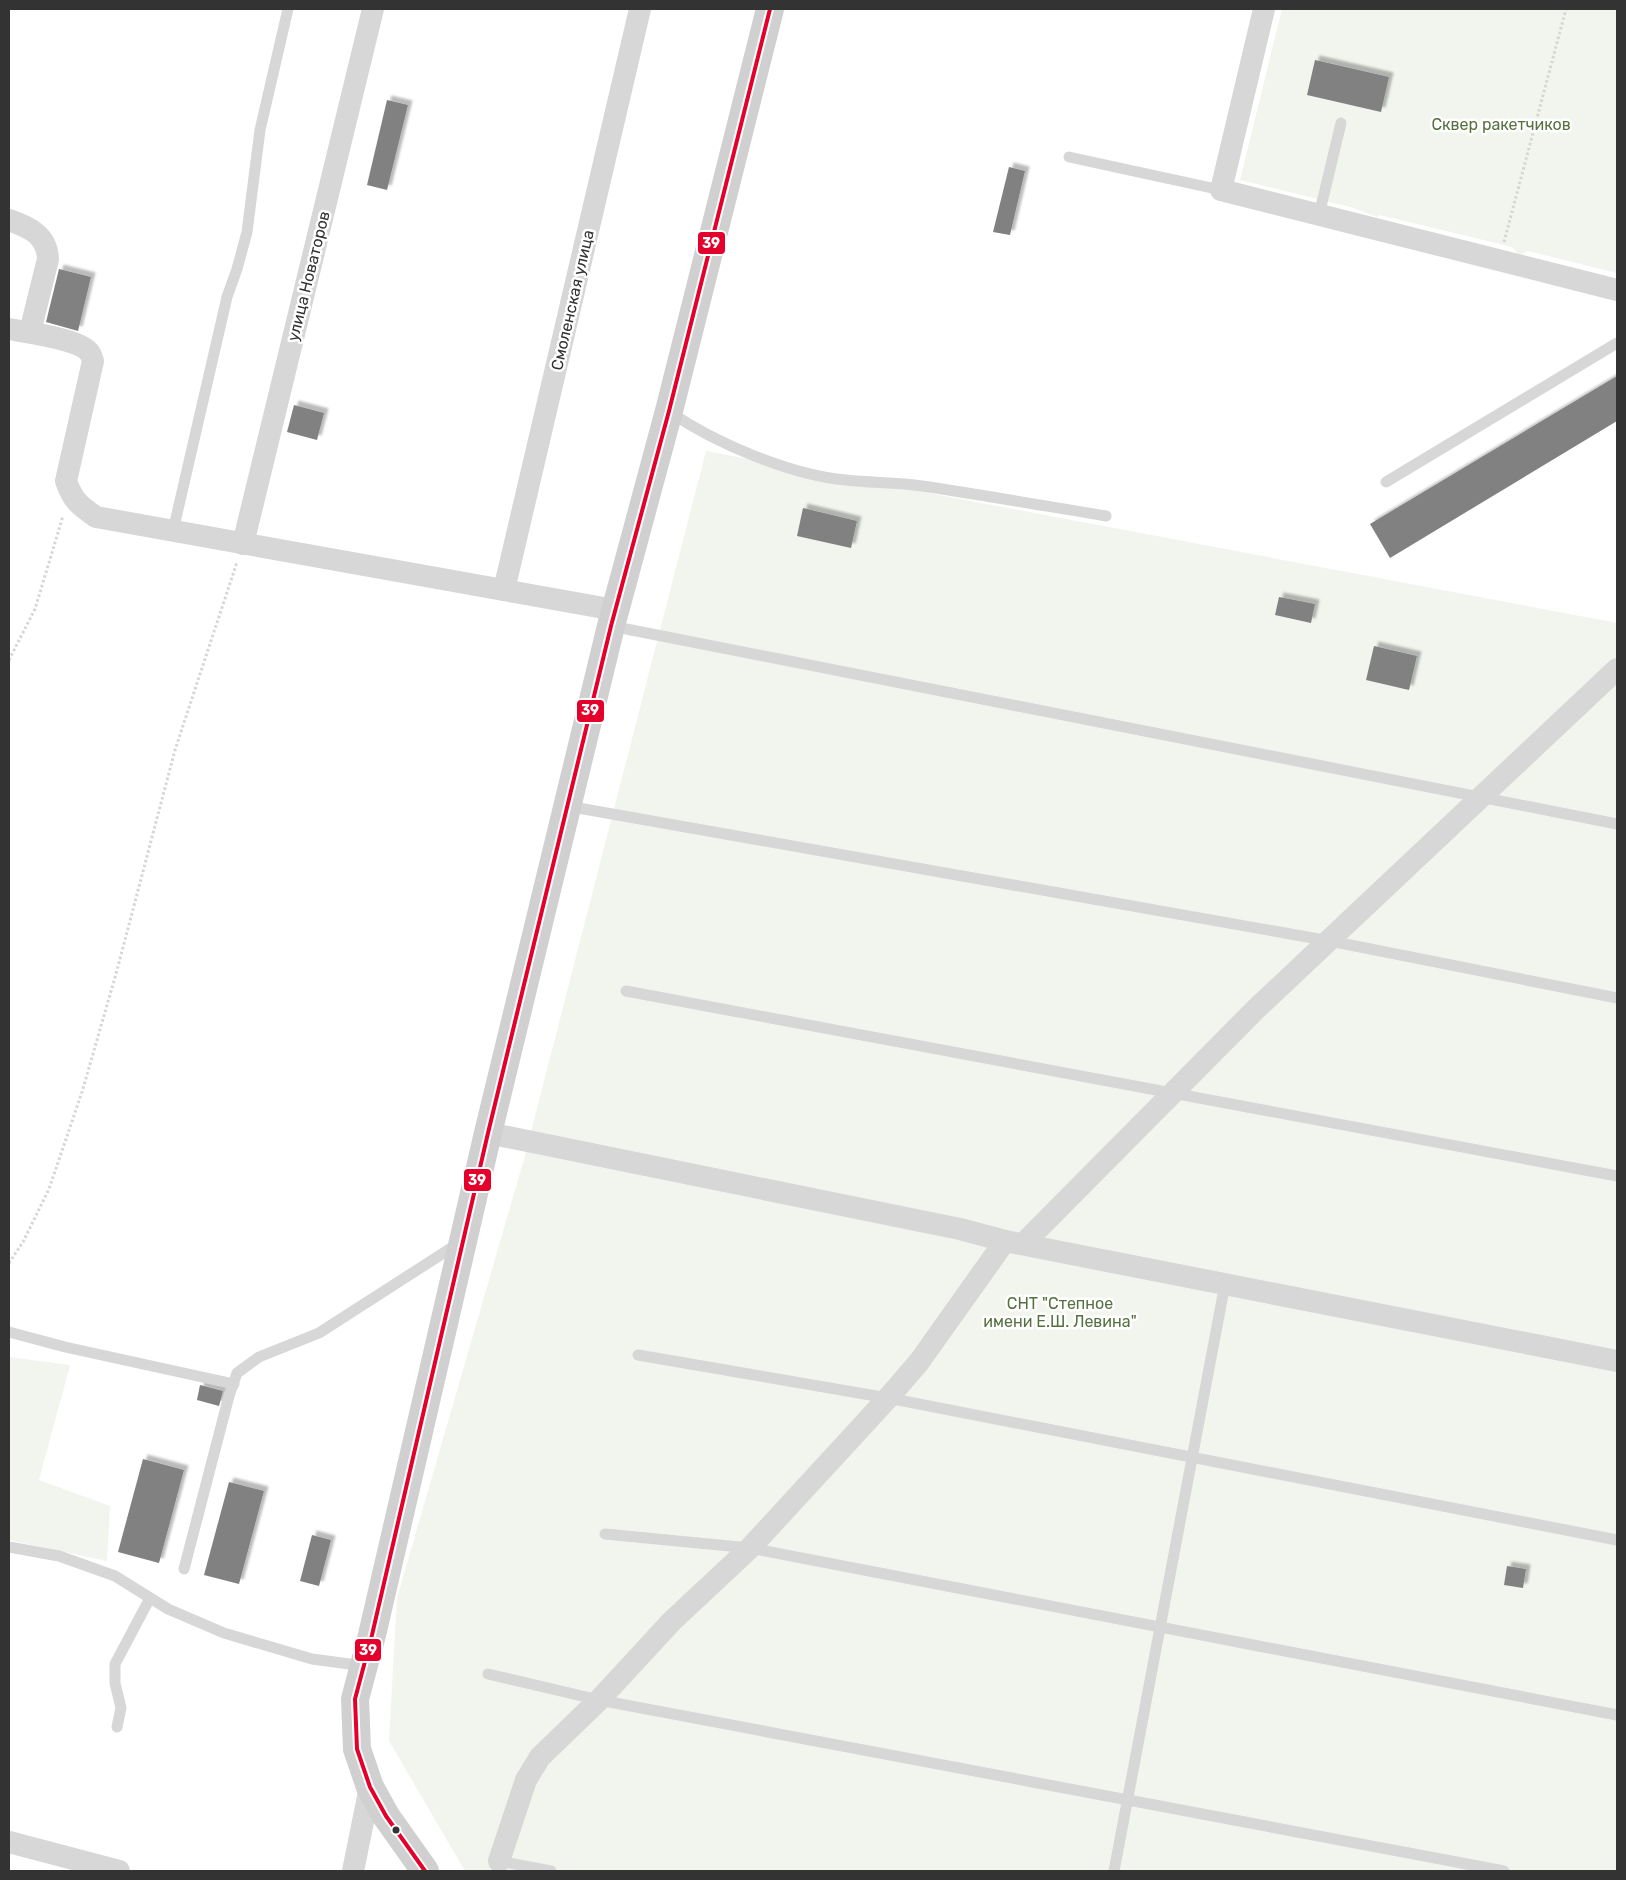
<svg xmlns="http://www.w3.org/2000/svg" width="1626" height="1880" font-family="Rubik,sans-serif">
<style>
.green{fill:#f1f5ed}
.building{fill:#818181;filter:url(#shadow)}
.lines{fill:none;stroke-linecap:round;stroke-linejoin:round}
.path{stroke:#d6d6d6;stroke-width:3;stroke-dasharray:2.5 2.5;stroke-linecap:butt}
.lane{stroke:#d7d7d7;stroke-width:11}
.street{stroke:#d7d7d7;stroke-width:22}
.secondary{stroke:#d0d0d0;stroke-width:28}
.bus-1-casing{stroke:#fff;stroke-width:8}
.bus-1{stroke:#e4002b;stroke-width:4}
.bus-dot{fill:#333;stroke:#fff;stroke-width:2}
.labels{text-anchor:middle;stroke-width:5;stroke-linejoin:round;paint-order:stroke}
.park-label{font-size:16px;fill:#56703f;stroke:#fff}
.street-label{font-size:16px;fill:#333;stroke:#fff}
.line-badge{stroke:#fff;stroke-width:2}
.badge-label{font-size:14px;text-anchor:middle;font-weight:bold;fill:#fff}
</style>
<defs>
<filter id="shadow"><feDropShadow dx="4.5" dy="-4.5" stdDeviation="1" flood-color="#0004"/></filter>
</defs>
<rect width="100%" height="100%" fill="#fff"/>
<g class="green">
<path d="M1282,9H1617V273L1528,251L1519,255L1512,247L1380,215L1377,217L1354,208L1240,180Z"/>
<path d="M706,451L1617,623V1871H465L389,1741L397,1598L524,1159Z"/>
<path d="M9,1357L70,1365L39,1480L110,1506L107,1561L9,1540Z"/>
</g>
<g class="building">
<path d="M1315,60L1389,77L1381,112L1307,95Z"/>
<path d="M387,100L408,105L387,190L367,185Z"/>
<path d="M1009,167L1025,171L1010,235L993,232Z"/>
<path d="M59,269L91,277L78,331L46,322Z"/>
<path d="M1617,376V421L1390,558L1370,524Z"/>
<path d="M294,405L324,413L317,440L287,432Z"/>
<path d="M803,508L857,521L851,548L797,536Z"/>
<path d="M1279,597L1315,604L1311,623L1275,615Z"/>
<path d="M1374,646L1417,656L1409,690L1366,680Z"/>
<path d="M200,1385L223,1391L219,1406L197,1400Z"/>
<path d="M143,1459L184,1470L159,1563L118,1552Z"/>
<path d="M229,1482L264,1491L239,1584L204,1575Z"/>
<path d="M312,1535L331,1540L319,1586L300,1581Z"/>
<path d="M1507,1566L1526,1569L1523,1588L1504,1585Z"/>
</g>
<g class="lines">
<g class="path">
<path d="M1504,242L1566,9"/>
<path d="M9,660L35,609L63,516"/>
<path d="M9,1263L23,1242L49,1189L82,1092L116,974L175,750L237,562"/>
</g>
<g class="lane">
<path d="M1069,157L1221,190"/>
<path d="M1319,215L1341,123"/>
<path d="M670,412C715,443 790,475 846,480C871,483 897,482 922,486C983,495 1045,506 1106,516"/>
<path d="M1386,482L1617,343"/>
<path d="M173,531L227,297L237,269L247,232L260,130L288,9"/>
<path d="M611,626L1617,824"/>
<path d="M567,806L1330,941L1617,998"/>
<path d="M626,991L1617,1176"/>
<path d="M9,1332L65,1347L234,1384"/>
<path d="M638,1355L888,1398L1617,1540"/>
<path d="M605,1534L750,1548L1617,1715"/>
<path d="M9,1547L59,1556L115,1576L168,1609L224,1633L312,1659L364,1666"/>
<path d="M184,1569L229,1396L237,1373L259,1357L319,1333L459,1243"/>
<path d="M488,1674L599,1700L1504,1871"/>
<path d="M117,1727L121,1708L115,1683V1664L150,1598"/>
<path d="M499,1865V1861L551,1871"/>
<path d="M1114,1871L1225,1284"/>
</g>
<g class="street">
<path d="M1264,9L1221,190L1617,290"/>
<path d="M9,220C29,227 47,235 48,259L30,332"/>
<path d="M9,329C26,332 77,339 88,351C91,353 92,358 93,361L66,481C73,501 79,505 96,517L615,610"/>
<path d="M243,544L373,9"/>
<path d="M504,590L640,9"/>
<path d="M488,1133L960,1229L1005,1241L1617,1361"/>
<path d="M1023,1244L1256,1009L1617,669"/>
<path d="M9,1842L119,1871"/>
<path d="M499,1861L526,1780L540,1757L599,1700L672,1621L750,1548L888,1398L919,1362L1005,1241"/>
<path d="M353,1871L370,1787"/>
</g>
<path class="secondary" d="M425,1871L386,1816L370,1787L357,1749L355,1699L372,1635L488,1133L611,626L669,411L770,9"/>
<defs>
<path id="bus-1" d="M425,1871L386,1816L370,1787L357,1749L355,1699L372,1635L488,1133L611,626L669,411L770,9"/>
</defs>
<use href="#bus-1" class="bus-1-casing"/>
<use href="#bus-1" class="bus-1"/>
</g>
<circle class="bus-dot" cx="396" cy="1830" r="4.5"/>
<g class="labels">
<g class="park-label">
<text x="1501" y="130">Сквер ракетчиков</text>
<text x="1060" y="1309">СНТ "Степное<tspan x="1060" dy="18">имени Е.Ш. Левина"</tspan></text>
</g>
<g class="street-label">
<text transform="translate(308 276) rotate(-76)" y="6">улица Новаторов</text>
<text transform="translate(572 300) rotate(-77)" y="6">Смоленская улица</text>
</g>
</g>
<g class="line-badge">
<rect x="697" y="231" width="29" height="24" rx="5" fill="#e4002b"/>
<rect x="576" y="699" width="29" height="24" rx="5" fill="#e4002b"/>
<rect x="463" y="1168" width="29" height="24" rx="5" fill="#e4002b"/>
<rect x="354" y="1638" width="28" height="24" rx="5" fill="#e4002b"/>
</g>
<g class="badge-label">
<text x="711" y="248">39</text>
<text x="590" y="715">39</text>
<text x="477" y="1185">39</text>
<text x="368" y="1655">39</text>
</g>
<rect width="1626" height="1880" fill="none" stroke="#333333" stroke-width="20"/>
</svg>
